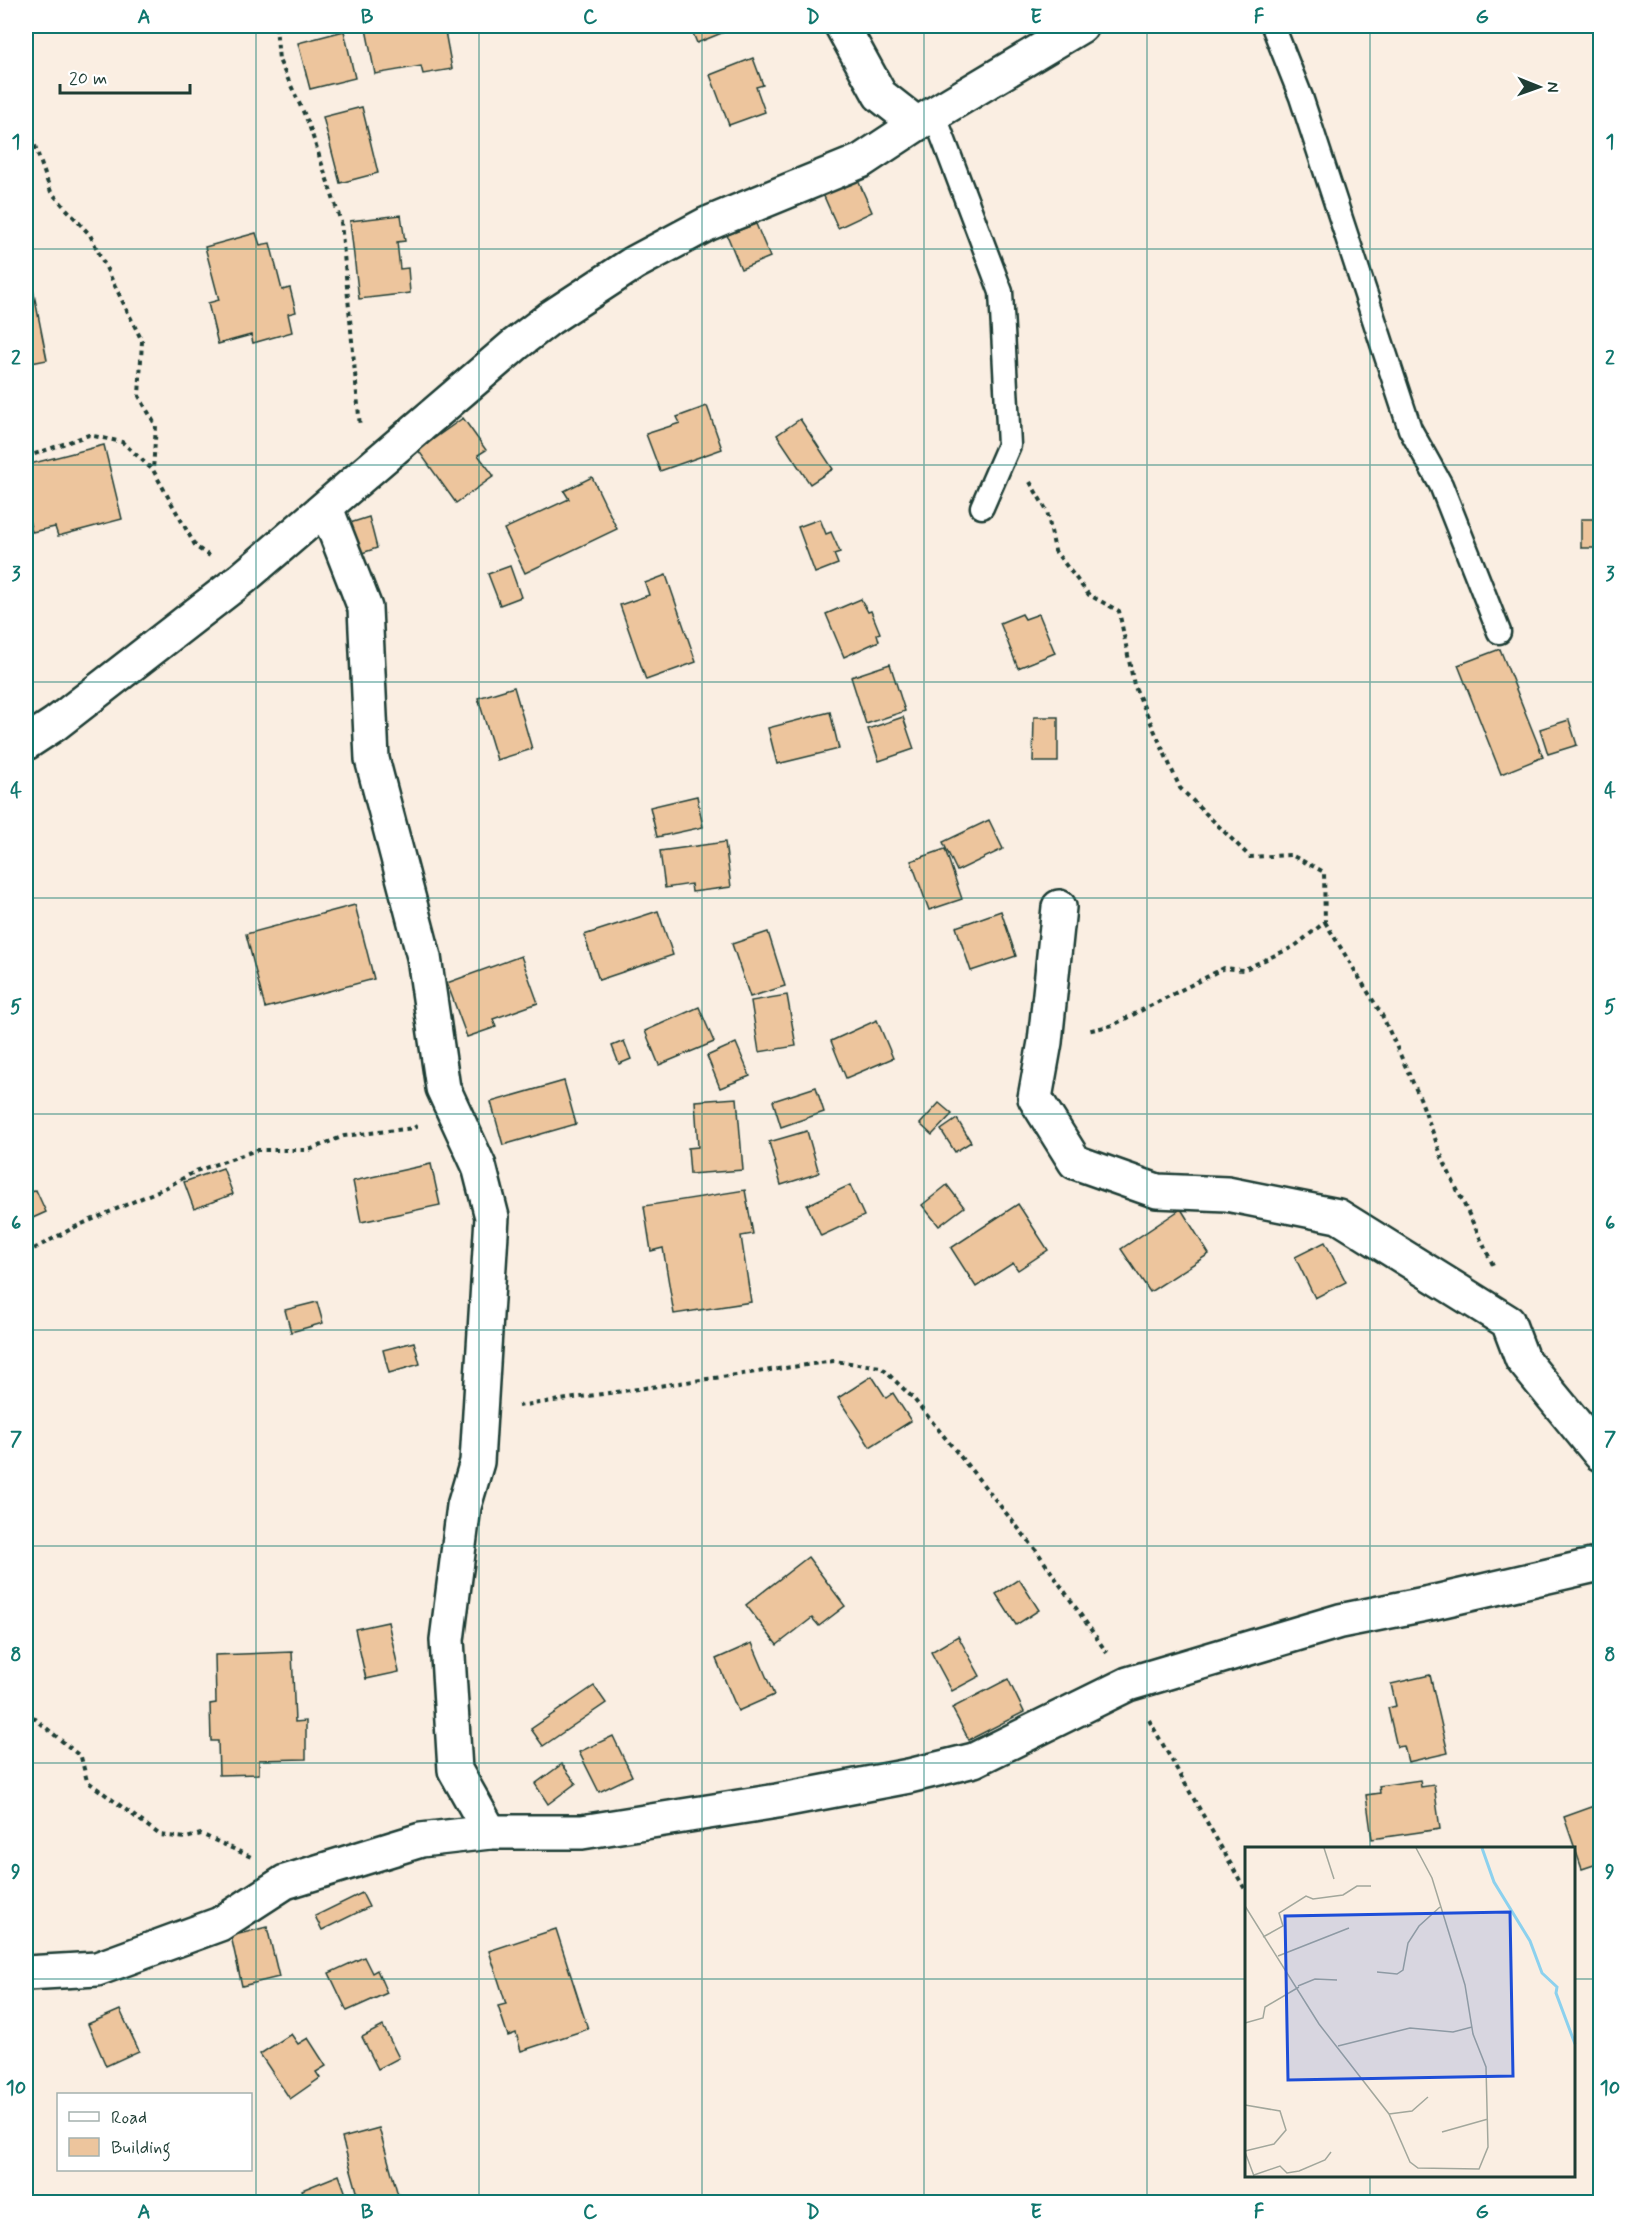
<svg xmlns="http://www.w3.org/2000/svg" width="1626" height="2228" font-family="Mynerve,sans-serif">
<style>
.building{fill:#edc59d;stroke:#1f3d34;stroke-width:1.5}
.lines{fill:none;stroke-linecap:round;stroke-linejoin:round}
.lane-casing{stroke:#1f3d34;stroke-width:27}
.street-casing{stroke:#1f3d34;stroke-width:38}
.path{stroke:#1f3d34;stroke-width:4;stroke-dasharray:4.5 4.5;stroke-linecap:butt}
.lane{stroke:#fff;stroke-width:22}
.street{stroke:#fff;stroke-width:33}
.grid{fill:none;stroke:#0f766e;stroke-width:1.5;stroke-opacity:0.55}
.inset-river{fill:none;stroke:#8cd1ee;stroke-width:3}
.inset-road{fill:none;stroke:#a2a79c;stroke-width:1.5}
.view{fill:#1d4ed8;fill-opacity:0.15;stroke:#1d4ed8;stroke-width:3}
.inset-edge{fill:none;stroke:#1f3d34;stroke-width:3}
.neatline{fill:none;stroke:#0f766e;stroke-width:2}
.grid-label{font-size:20px;text-anchor:middle;font-weight:bold;fill:#0f766e}
</style>
<rect width="100%" height="100%" fill="#faeee2"/>
<filter id="ink" filterUnits="userSpaceOnUse"><feTurbulence type="fractalNoise" baseFrequency=".0167" numOctaves="2"/><feDisplacementMap in="SourceGraphic" scale="12" xChannelSelector="R" yChannelSelector="G"/><feConvolveMatrix kernelMatrix="1 2 1 2 8 2 1 2 1" color-interpolation-filters="sRGB"/></filter>
<g filter="url(#ink)">
<g class="building">
<path d="M385,26H444L452,69L423,74L421,66L375,74L366,29Z"/>
<path d="M690,26H739L697,43Z"/>
<path d="M344,31L355,78L310,89L298,43Z"/>
<path d="M753,58L763,85L756,87L765,112L729,125L710,75Z"/>
<path d="M362,107L378,173L340,183L323,117Z"/>
<path d="M857,178L872,212L838,228L823,194Z"/>
<path d="M401,215L405,241L397,242L400,269L408,268L410,293L359,299L350,221Z"/>
<path d="M756,224L770,257L741,269L727,235Z"/>
<path d="M256,233L260,245L270,243L282,290L290,288L296,312L288,314L292,332L253,343L251,335L218,344L208,303L219,300L205,247Z"/>
<path d="M32,284L47,360L26,364V285Z"/>
<path d="M707,406L722,449L660,471L646,434L680,423L677,417Z"/>
<path d="M463,418L486,450L478,455L494,476L456,503L418,450Z"/>
<path d="M800,419L833,469L810,484L777,435Z"/>
<path d="M104,445L122,519L58,536L55,527L32,532L26,507V465Z"/>
<path d="M592,477L617,529L525,573L504,529L569,499L564,491Z"/>
<path d="M369,517L377,548L359,554L350,523Z"/>
<path d="M820,519L826,534L831,532L840,552L834,554L838,564L815,573L798,527Z"/>
<rect x="1581" y="519" width="19" height="29"/>
<path d="M510,566L521,597L500,605L488,574Z"/>
<path d="M666,575L696,662L646,680L620,605L649,595L645,583Z"/>
<path d="M861,599L868,612L871,611L880,633L877,634L879,641L844,657L826,614Z"/>
<path d="M1022,614L1025,619L1039,614L1055,653L1018,668L1000,623Z"/>
<path d="M1500,649L1543,757L1501,774L1458,665Z"/>
<path d="M890,664L905,711L866,724L851,677Z"/>
<path d="M514,687L532,749L497,760L478,698Z"/>
<path d="M830,712L839,749L777,764L768,728Z"/>
<path d="M903,717L914,749L879,761L868,729Z"/>
<path d="M1034,717H1058V762H1033Z"/>
<path d="M1569,720L1577,745L1548,754L1540,729Z"/>
<path d="M697,796L703,827L657,837L650,807Z"/>
<path d="M989,820L1003,849L957,871L943,842Z"/>
<path d="M725,842L731,887L692,892L691,884L665,888L660,851Z"/>
<path d="M945,849L962,899L929,910L911,861Z"/>
<path d="M355,905L374,979L265,1008L246,934Z"/>
<path d="M658,911L673,955L599,980L584,935Z"/>
<path d="M1001,911L1016,956L971,971L956,927Z"/>
<path d="M768,932L785,986L750,997L732,944Z"/>
<path d="M521,956L538,1003L493,1019L496,1027L467,1037L447,983Z"/>
<path d="M787,995L796,1046L759,1052L751,1001Z"/>
<path d="M699,1007L714,1042L659,1065L645,1031Z"/>
<path d="M877,1020L893,1058L846,1078L831,1041Z"/>
<path d="M624,1041L631,1059L619,1064L612,1046Z"/>
<path d="M736,1043L750,1076L720,1088L707,1056Z"/>
<path d="M564,1081L576,1124L503,1145L491,1102Z"/>
<path d="M816,1087L824,1112L781,1127L773,1101Z"/>
<path d="M737,1098L743,1170L690,1174L688,1148L698,1147L695,1101Z"/>
<path d="M939,1103L952,1114L932,1135L920,1124Z"/>
<path d="M957,1119L971,1142L955,1152L941,1130Z"/>
<path d="M807,1131L819,1173L781,1185L769,1142Z"/>
<path d="M431,1164L440,1205L361,1222L353,1181Z"/>
<path d="M223,1168L233,1194L194,1209L184,1182Z"/>
<path d="M850,1185L864,1216L821,1236L807,1205Z"/>
<path d="M947,1185L964,1207L939,1226L922,1205Z"/>
<path d="M36,1190L46,1212L26,1221V1195Z"/>
<path d="M745,1190L753,1234L741,1236L751,1302L674,1314L663,1248L651,1251L644,1206Z"/>
<path d="M1018,1204L1048,1250L1018,1270L1013,1263L976,1287L951,1248Z"/>
<path d="M1181,1209L1209,1254L1150,1292L1121,1249Z"/>
<path d="M1325,1242L1346,1282L1315,1298L1295,1257Z"/>
<path d="M317,1302L323,1323L291,1332L285,1310Z"/>
<path d="M414,1342L420,1364L389,1373L383,1350Z"/>
<path d="M872,1376L886,1398L893,1393L911,1421L870,1447L838,1398Z"/>
<path d="M808,1557L845,1606L819,1626L812,1618L777,1645L746,1605Z"/>
<path d="M1019,1579L1039,1610L1016,1625L996,1594Z"/>
<path d="M388,1622L399,1672L366,1679L355,1629Z"/>
<path d="M958,1636L980,1676L952,1691L931,1652Z"/>
<path d="M752,1643L774,1695L738,1711L716,1659Z"/>
<path d="M292,1652L295,1722L306,1721V1759L259,1760V1774L219,1775L218,1741H211L210,1704L216,1703L215,1655Z"/>
<path d="M1430,1675L1448,1753L1408,1762L1404,1746L1397,1747L1388,1708L1396,1706L1391,1684Z"/>
<path d="M1008,1679L1024,1712L969,1740L952,1708Z"/>
<path d="M594,1686L606,1703L543,1746L531,1729Z"/>
<path d="M613,1736L632,1776L599,1792L579,1752Z"/>
<path d="M562,1764L576,1783L548,1804L535,1784Z"/>
<path d="M1420,1780L1421,1787L1434,1785L1440,1829L1372,1839L1366,1795L1380,1793L1379,1786Z"/>
<path d="M1600,1804V1863L1582,1869L1564,1817Z"/>
<path d="M362,1893L369,1907L322,1930L315,1916Z"/>
<path d="M267,1927L279,1977L242,1986L231,1936Z"/>
<path d="M556,1929L588,2029L521,2051L516,2033L508,2036L498,2006L506,2004L489,1951Z"/>
<path d="M364,1957L372,1973L377,1970L387,1993L347,2011L329,1973Z"/>
<path d="M120,2010L139,2051L106,2066L88,2024Z"/>
<path d="M383,2026L399,2058L378,2069L362,2037Z"/>
<path d="M291,2034L298,2044L308,2038L326,2066L316,2072L320,2078L290,2099L260,2054Z"/>
<path d="M379,2128L400,2202H360L342,2138Z"/>
<path d="M339,2175L349,2202H306L302,2190Z"/>
</g>
<g class="lines">
<defs>
<g id="lane">
<path d="M1273,26L1301,97L1410,429L1441,485L1499,632"/>
<path d="M934,114L1001,292L1009,445L982,507"/>
</g>
<g id="street">
<path d="M842,26L880,95L917,124"/>
<path d="M326,508L365,608L372,759L424,957L443,1088L479,1166L492,1217L477,1462L464,1506L447,1640L455,1770L490,1832"/>
<path d="M26,743L55,724L243,578L516,344L550,318L634,263L707,224L861,161L917,124L1081,26"/>
<path d="M1059,907L1045,1042L1035,1098L1075,1162L1157,1191L1227,1194L1338,1216L1508,1322L1522,1359L1600,1454"/>
<path d="M26,1973L97,1969L220,1924L285,1882L421,1840L490,1832H582L777,1801L909,1776L974,1760L1128,1684L1340,1621L1435,1602L1600,1564"/>
</g>
</defs>
<use href="#lane" class="lane-casing"/>
<use href="#street" class="street-casing"/>
<g class="path">
<path d="M276,26L279,60L308,122L341,222L360,427"/>
<path d="M26,120L51,192L90,235L142,341L139,396L156,426L153,470L196,547L210,556"/>
<path d="M26,457L89,435L122,442L153,470"/>
<path d="M1030,482L1047,511L1055,551L1089,595L1119,611L1134,685L1180,788L1250,857L1291,855L1324,872L1325,922L1295,946L1243,970L1224,968L1113,1025L1087,1031"/>
<path d="M1325,922L1382,1015L1420,1098L1443,1160L1493,1265"/>
<path d="M26,1253L75,1227L167,1187L196,1171L257,1150H309L344,1136L414,1128L417,1126"/>
<path d="M518,1406L834,1361L881,1367L913,1398L1036,1550L1107,1653"/>
<path d="M26,1711L81,1757L87,1781L160,1835L186,1838L201,1834L251,1857"/>
<path d="M1149,1720L1246,1891"/>
<path d="M1317,2176V2177"/>
</g>
<use href="#lane" class="lane"/>
<use href="#street" class="street"/>
</g>
</g>
<path class="grid" d="M256,26V2202M479,26V2202M702,26V2202M924,26V2202M1147,26V2202M1370,26V1848M26,249H1600M26,465H1600M26,682H1600M26,898H1600M26,1114H1600M26,1330H1600M26,1546H1600M26,1763H1600M26,1979H1246M1574,1979H1600M1370,2176V2202"/>
<g transform="translate(1245 1847)">
<rect width="330" height="330" fill="#faeee2"/>
<path class="inset-river" d="M237,1L249,35L285,94L297,126L312,140L311,146L330,197"/>
<path class="inset-road" d="M79,1L89,32M0,59L74,177L144,267L165,315L173,321L234,322L243,300L241,220L228,187L220,138L187,31L171,1M18,90L38,79L34,66L61,49L68,52L98,48L112,39H126M33,109L104,81M132,125L152,127L158,123L163,96L174,79L195,60M53,139L70,132L92,133M0,176L18,171L20,160L54,140M93,199L165,181L208,185L227,180M0,258L35,264L41,283L29,297L0,304M144,267L167,264L183,250M197,285L243,272M0,305L9,329M9,328L35,319L42,326L54,324L80,313L86,305"/>
<path class="view" d="M265,65L268,229L43,233L40,69Z"/>
<rect width="330" height="330" class="inset-edge"/>
</g>
<rect width="1626" height="2228" fill="none" stroke="#fff" stroke-width="66"/>
<rect x="57" y="2093" width="195" height="78" fill="#ffffff" stroke="#a5b1ae" stroke-width="1.5"/>
<rect x="69" y="2112" width="30" height="9" fill="#ffffff" stroke="#a5b1ae" stroke-width="1.5"/>
<text x="111" y="2123" font-size="18" fill="#1f3d34">Road</text>
<rect x="69" y="2138" width="30" height="18" fill="#edc59d" stroke="#a5b1ae" stroke-width="1.5"/>
<text x="111" y="2153" font-size="18" fill="#1f3d34">Building</text>
<g transform="translate(1539 87) rotate(91)" stroke="#ffffff" stroke-width="4.5" paint-order="stroke">
<path d="M0-4.5L10 22L0 15L-10 22Z" fill="#1f3d34"/>
<text y="-9" font-size="16" font-weight="bold" text-anchor="middle" fill="#1f3d34">N</text>
</g>
<path d="M60 84v9h130v-9" fill="none" stroke="#1f3d34" stroke-width="3"/>
<text x="69" y="84" font-size="18" fill="#1f3d34" stroke="#ffffff" stroke-width="4.5" paint-order="stroke">20 m</text>
<rect x="33" y="33" width="1560" height="2162" class="neatline"/>
<g class="grid-label">
<text x="144" y="23">A</text>
<text x="367" y="23">B</text>
<text x="590" y="23">C</text>
<text x="813" y="23">D</text>
<text x="1036" y="23">E</text>
<text x="1259" y="23">F</text>
<text x="1482" y="23">G</text>
<text x="16" y="148">1</text>
<text x="1610" y="148">1</text>
<text x="16" y="364">2</text>
<text x="1610" y="364">2</text>
<text x="16" y="580">3</text>
<text x="1610" y="580">3</text>
<text x="16" y="797">4</text>
<text x="1610" y="797">4</text>
<text x="16" y="1013">5</text>
<text x="1610" y="1013">5</text>
<text x="16" y="1229">6</text>
<text x="1610" y="1229">6</text>
<text x="16" y="1445">7</text>
<text x="1610" y="1445">7</text>
<text x="16" y="1661">8</text>
<text x="1610" y="1661">8</text>
<text x="16" y="1878">9</text>
<text x="1610" y="1878">9</text>
<text x="16" y="2094">10</text>
<text x="1610" y="2094">10</text>
<text x="144" y="2218">A</text>
<text x="367" y="2218">B</text>
<text x="590" y="2218">C</text>
<text x="813" y="2218">D</text>
<text x="1036" y="2218">E</text>
<text x="1259" y="2218">F</text>
<text x="1482" y="2218">G</text>
</g>
</svg>
